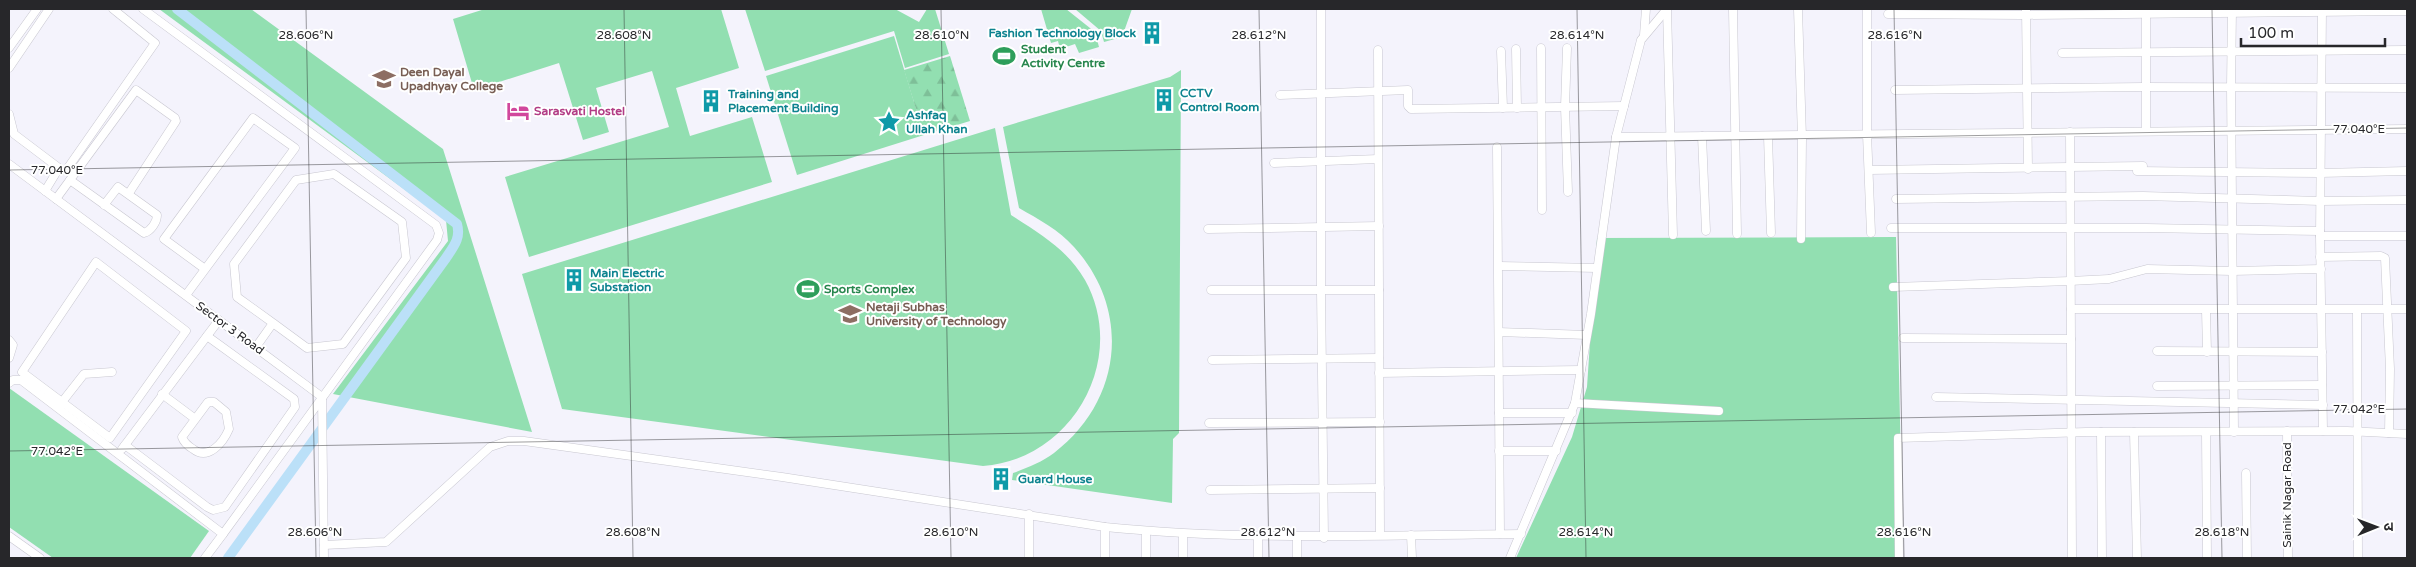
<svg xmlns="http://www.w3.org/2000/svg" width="2416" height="567" font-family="'Varela Round','Noto Sans Devanagari',sans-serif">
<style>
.green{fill:#92dfb1}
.forest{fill:url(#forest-firs)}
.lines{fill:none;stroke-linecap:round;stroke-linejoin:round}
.canal{stroke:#bbe0f8;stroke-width:10}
.street-casing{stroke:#c8c7d0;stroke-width:9}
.street{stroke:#fff;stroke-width:8}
.ticks{fill:none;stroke:#27272a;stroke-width:1;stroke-opacity:0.45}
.labels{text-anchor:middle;stroke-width:4;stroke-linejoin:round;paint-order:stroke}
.culture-label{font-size:12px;font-weight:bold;fill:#0d838f;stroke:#fff;text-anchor:start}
.leisure-label{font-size:12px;font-weight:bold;fill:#27864d;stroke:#fff;text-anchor:start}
.education-label{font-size:12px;font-weight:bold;fill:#785e54;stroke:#fff;text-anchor:start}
.hotel-label{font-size:12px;font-weight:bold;fill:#b23c85;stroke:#fff;text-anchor:start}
.street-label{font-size:12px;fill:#27272a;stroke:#fff}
.ticks-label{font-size:12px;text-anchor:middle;fill:#27272a;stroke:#fff;stroke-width:4;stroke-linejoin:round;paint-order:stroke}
</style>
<defs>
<pattern id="forest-firs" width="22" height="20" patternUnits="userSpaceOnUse" patternTransform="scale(1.25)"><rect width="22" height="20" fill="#92dfb1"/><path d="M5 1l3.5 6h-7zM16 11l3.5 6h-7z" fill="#7ebf98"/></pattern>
</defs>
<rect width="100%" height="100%" fill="#f4f3fc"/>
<g class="green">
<path d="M159,9H251L443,149L532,432L333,394L448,241L446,220Z"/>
<path d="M485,9H721L739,68L676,88L690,136L752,117L772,182L529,257L505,177L669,127L652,71L596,88L609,132L583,140L559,63L474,90L453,19Z"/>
<path d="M745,9H895L919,22L927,9H935L949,54L905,68L894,31L765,71Z"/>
<path d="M1041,9H1066L1095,32L1099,47L1079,53L1075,44L1060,49L1058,41L1051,43Z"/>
<path d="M1075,9H1132L1122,37L1104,42L1101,31Z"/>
<path d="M894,36L924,135L797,175L766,76Z"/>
<path d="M1181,70L1179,433L1173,439L1172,503L1012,480L1013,473C1027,468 1042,462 1054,453C1122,401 1132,311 1074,247C1059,230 1038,219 1019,208L1003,127L1170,77Z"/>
<path d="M995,128L1011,215C1040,234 1067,249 1085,280C1129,359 1072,460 983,466L562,409L522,274Z"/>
<path d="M1896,237L1903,558H1516L1572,437L1587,387L1597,238Z"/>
<path d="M9,388L209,531L190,558H53L9,527Z"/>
</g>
<path class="forest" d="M950,56L970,121L924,135L904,70Z"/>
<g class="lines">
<path class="canal" d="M177,9L457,224C461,238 454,246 446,258L228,558"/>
<defs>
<g id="street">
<path d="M143,9L436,225L439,233L437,240L223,534"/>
<path d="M1321,9V291L1324,538"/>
<path d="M1667,9L1673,235"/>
<path d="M1733,9L1737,234"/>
<path d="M1798,9L1802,138L1801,239"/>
<path d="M1867,9V134L1871,233"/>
<path d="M2026,9L2028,169"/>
<path d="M2146,9V131"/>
<path d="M2232,9L2231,87L2234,432"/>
<path d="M2322,9L2320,236L2323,431"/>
<path d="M1888,14L2022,15L2407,11"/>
<path d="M1644,35L1646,9"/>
<path d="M9,48L37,9"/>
<path d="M1541,48L1542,210"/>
<path d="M1567,48L1565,107L1568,192"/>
<path d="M1516,49L1517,108"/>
<path d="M1378,50L1380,535"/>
<path d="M1501,51L1503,108"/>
<path d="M2062,53L2407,50"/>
<path d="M9,68L49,9"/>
<path d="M1895,90L2144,87L2407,88"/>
<path d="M1280,95L1408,90V106L1411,109L1624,106"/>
<path d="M9,114L14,134L59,168L63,170L67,169L155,43L113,9"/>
<path d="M2070,132L2072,558"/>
<path d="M1702,136L1706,231"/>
<path d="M1768,136L1771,233"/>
<path d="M1616,137L2407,129"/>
<path d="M1497,147L1500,534"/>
<path d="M1274,163L1378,159"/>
<path d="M9,164L322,397L324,558"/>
<path d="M1869,170L2143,166"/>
<path d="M2137,171L2320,173L2407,171"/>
<path d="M70,180L144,233C151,231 157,222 157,215L118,187L104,205"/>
<path d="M45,191L59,168"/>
<path d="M56,199L136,90L175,118L176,121L129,193"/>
<path d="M1896,199L2143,196L2320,201L2407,200"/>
<path d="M1891,228H2146L2320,231"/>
<path d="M1208,229L1379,226"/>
<path d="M2320,236H2407"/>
<path d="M2320,257L2381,256L2385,258L2390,369L2389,433"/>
<path d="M1499,266L1597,268"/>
<path d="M1893,287L2070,281L2109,279L2147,269L2232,271L2321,269"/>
<path d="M1211,290H1379"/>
<path d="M186,295L295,148L253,118L164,239L205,269"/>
<path d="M2071,309H2407"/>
<path d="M2206,310L2207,352"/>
<path d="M2357,310L2358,558"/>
<path d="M1499,332L1587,335"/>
<path d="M1903,338L2071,339"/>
<path d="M9,340L13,345L9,358"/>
<path d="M256,347L273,323L237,297L234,264L296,180L334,174L402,222L406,258L343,344L307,348L273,323"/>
<path d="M2157,351L2322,352"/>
<path d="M1212,360L1379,358"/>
<path d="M1379,373L1581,370"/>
<path d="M9,383L13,380H21L223,534L205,558"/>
<path d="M2157,386L2322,385"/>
<path d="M162,394L194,418"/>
<path d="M1936,397L2323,405"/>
<path d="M62,402L22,372L96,262L186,331L110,438L62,402L84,374L112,372"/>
<path d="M208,402H214L226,412L229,429C223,443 208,461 193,449C188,446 184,443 182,437Z"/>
<path d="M1575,403L1719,411"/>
<path d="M1499,413H1572"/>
<path d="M1209,423L1380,422"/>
<path d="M2287,431L2288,558"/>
<path d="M2101,432L2102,558"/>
<path d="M2134,432L2137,558"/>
<path d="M2206,432L2207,558"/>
<path d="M125,445L207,507L213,510L225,507L295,407L294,399L207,336"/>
<path d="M122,449L219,320"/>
<path d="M1499,451H1556"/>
<path d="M2246,473L2247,558"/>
<path d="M1210,490L1380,488"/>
<path d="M1029,514V558"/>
<path d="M1411,535L1412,558"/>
<path d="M9,536L40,558"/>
<path d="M1258,536V558"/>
<path d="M1297,537V558"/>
<path d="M324,545L386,542L490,447L508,441H524L782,477L1105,527C1244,541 1382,535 1521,534"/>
<path d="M1105,558V527"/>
<path d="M1146,558V531"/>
<path d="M1183,558V534"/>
<path d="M1510,558L1575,403L1591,314L1616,137L1641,40L1667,9"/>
<path d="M1899,558L1898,438L2086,432L2347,431L2407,434"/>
</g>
</defs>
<use href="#street" class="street-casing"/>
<use href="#street" class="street"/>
</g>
<path class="ticks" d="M306,9L316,558M624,9L633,558M941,9L951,558M1259,9L1269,558M1577,9L1586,558M1894,9L1904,558M2212,9L2222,558M9,170L2407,128M9,451L2407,409"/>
<defs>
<symbol id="building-bare" viewBox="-9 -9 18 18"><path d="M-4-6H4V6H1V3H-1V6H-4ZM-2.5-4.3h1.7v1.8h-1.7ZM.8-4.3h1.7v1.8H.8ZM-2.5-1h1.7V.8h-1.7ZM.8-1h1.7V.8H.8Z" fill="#0f9aa8" stroke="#fff" stroke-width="2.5" paint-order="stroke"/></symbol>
<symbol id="stadium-bare" viewBox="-9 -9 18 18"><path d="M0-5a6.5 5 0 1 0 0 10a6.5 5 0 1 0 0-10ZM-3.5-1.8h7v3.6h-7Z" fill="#2e9e5b" stroke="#fff" stroke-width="2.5" paint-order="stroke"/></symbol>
<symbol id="university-bare" viewBox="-9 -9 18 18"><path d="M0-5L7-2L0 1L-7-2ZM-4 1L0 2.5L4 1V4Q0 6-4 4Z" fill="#8d6e63" stroke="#fff" stroke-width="2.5" paint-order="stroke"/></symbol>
<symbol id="hotel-bare" viewBox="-9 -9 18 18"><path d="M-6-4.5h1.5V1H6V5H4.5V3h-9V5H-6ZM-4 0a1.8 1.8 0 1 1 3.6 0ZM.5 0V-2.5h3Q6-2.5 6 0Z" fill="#d1479c" stroke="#fff" stroke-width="2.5" paint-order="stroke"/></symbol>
<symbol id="sight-bare" viewBox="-9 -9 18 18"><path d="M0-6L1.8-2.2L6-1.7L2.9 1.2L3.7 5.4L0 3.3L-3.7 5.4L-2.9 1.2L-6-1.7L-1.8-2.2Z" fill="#0f9aa8" stroke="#fff" stroke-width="2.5" paint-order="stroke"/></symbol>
</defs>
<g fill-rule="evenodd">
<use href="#building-bare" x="1136" y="17" width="32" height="32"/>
<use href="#stadium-bare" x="988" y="40" width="32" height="32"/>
<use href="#university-bare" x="368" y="63" width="32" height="32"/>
<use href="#building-bare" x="1148" y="84" width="32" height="32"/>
<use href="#building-bare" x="695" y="85" width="32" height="32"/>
<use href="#hotel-bare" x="502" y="95" width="32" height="32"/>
<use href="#sight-bare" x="873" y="106" width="32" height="32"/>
<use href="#building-bare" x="558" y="264" width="32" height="32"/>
<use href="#stadium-bare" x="792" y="273" width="32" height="32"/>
<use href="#university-bare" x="834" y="298" width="32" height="32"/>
<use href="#building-bare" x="985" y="463" width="32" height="32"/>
</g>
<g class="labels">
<g class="culture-label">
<text x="1136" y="37" text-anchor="end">Fashion Technology Block</text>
<text x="1180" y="97">CCTV<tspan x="1180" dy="14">Control Room</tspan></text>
<text x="728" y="98">Training and<tspan x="728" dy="14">Placement Building</tspan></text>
<text x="906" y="119">Ashfaq<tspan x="906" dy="14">Ullah Khan</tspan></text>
<text x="590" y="277">Main Electric<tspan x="590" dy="14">Substation</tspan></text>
<text x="1018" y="483">Guard House</text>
</g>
<g class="leisure-label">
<text x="1021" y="53">Student<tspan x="1021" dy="14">Activity Centre</tspan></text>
<text x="824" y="293">Sports Complex</text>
</g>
<g class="education-label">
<text x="400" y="76">Deen Dayal<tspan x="400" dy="14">Upadhyay College</tspan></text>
<text x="866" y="311">Netaji Subhas<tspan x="866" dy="14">University of Technology</tspan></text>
</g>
<g class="hotel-label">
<text x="534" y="115">Sarasvati Hostel</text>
</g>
<g class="street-label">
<text transform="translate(230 328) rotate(36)" y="4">Sector 3 Road</text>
<text transform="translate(2287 495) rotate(-90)" y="4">Sainik Nagar Road</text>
</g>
</g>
<g class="ticks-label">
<text x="306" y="39">28.606°N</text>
<text x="624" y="39">28.608°N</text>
<text x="942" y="39">28.610°N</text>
<text x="1259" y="39">28.612°N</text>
<text x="1577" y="39">28.614°N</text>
<text x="1895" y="39">28.616°N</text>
<text x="2359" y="133">77.040°E</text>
<text x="57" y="174">77.040°E</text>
<text x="2359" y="413">77.042°E</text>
<text x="57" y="455">77.042°E</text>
<text x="315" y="536">28.606°N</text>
<text x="633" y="536">28.608°N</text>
<text x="951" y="536">28.610°N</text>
<text x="1268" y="536">28.612°N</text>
<text x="1586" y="536">28.614°N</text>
<text x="1904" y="536">28.616°N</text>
<text x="2222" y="536">28.618°N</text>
</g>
<rect width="2416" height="567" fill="none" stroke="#27272a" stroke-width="20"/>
<g transform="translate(2376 527) rotate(89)" stroke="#ffffff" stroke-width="4" paint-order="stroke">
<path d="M0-4L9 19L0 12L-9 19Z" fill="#27272a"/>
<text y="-8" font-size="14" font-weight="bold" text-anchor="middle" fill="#27272a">उ</text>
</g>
<path d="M2241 38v8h144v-8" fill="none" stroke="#27272a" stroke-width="2.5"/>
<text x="2248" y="38" font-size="15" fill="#27272a" stroke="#ffffff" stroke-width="4" paint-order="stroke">100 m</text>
</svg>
